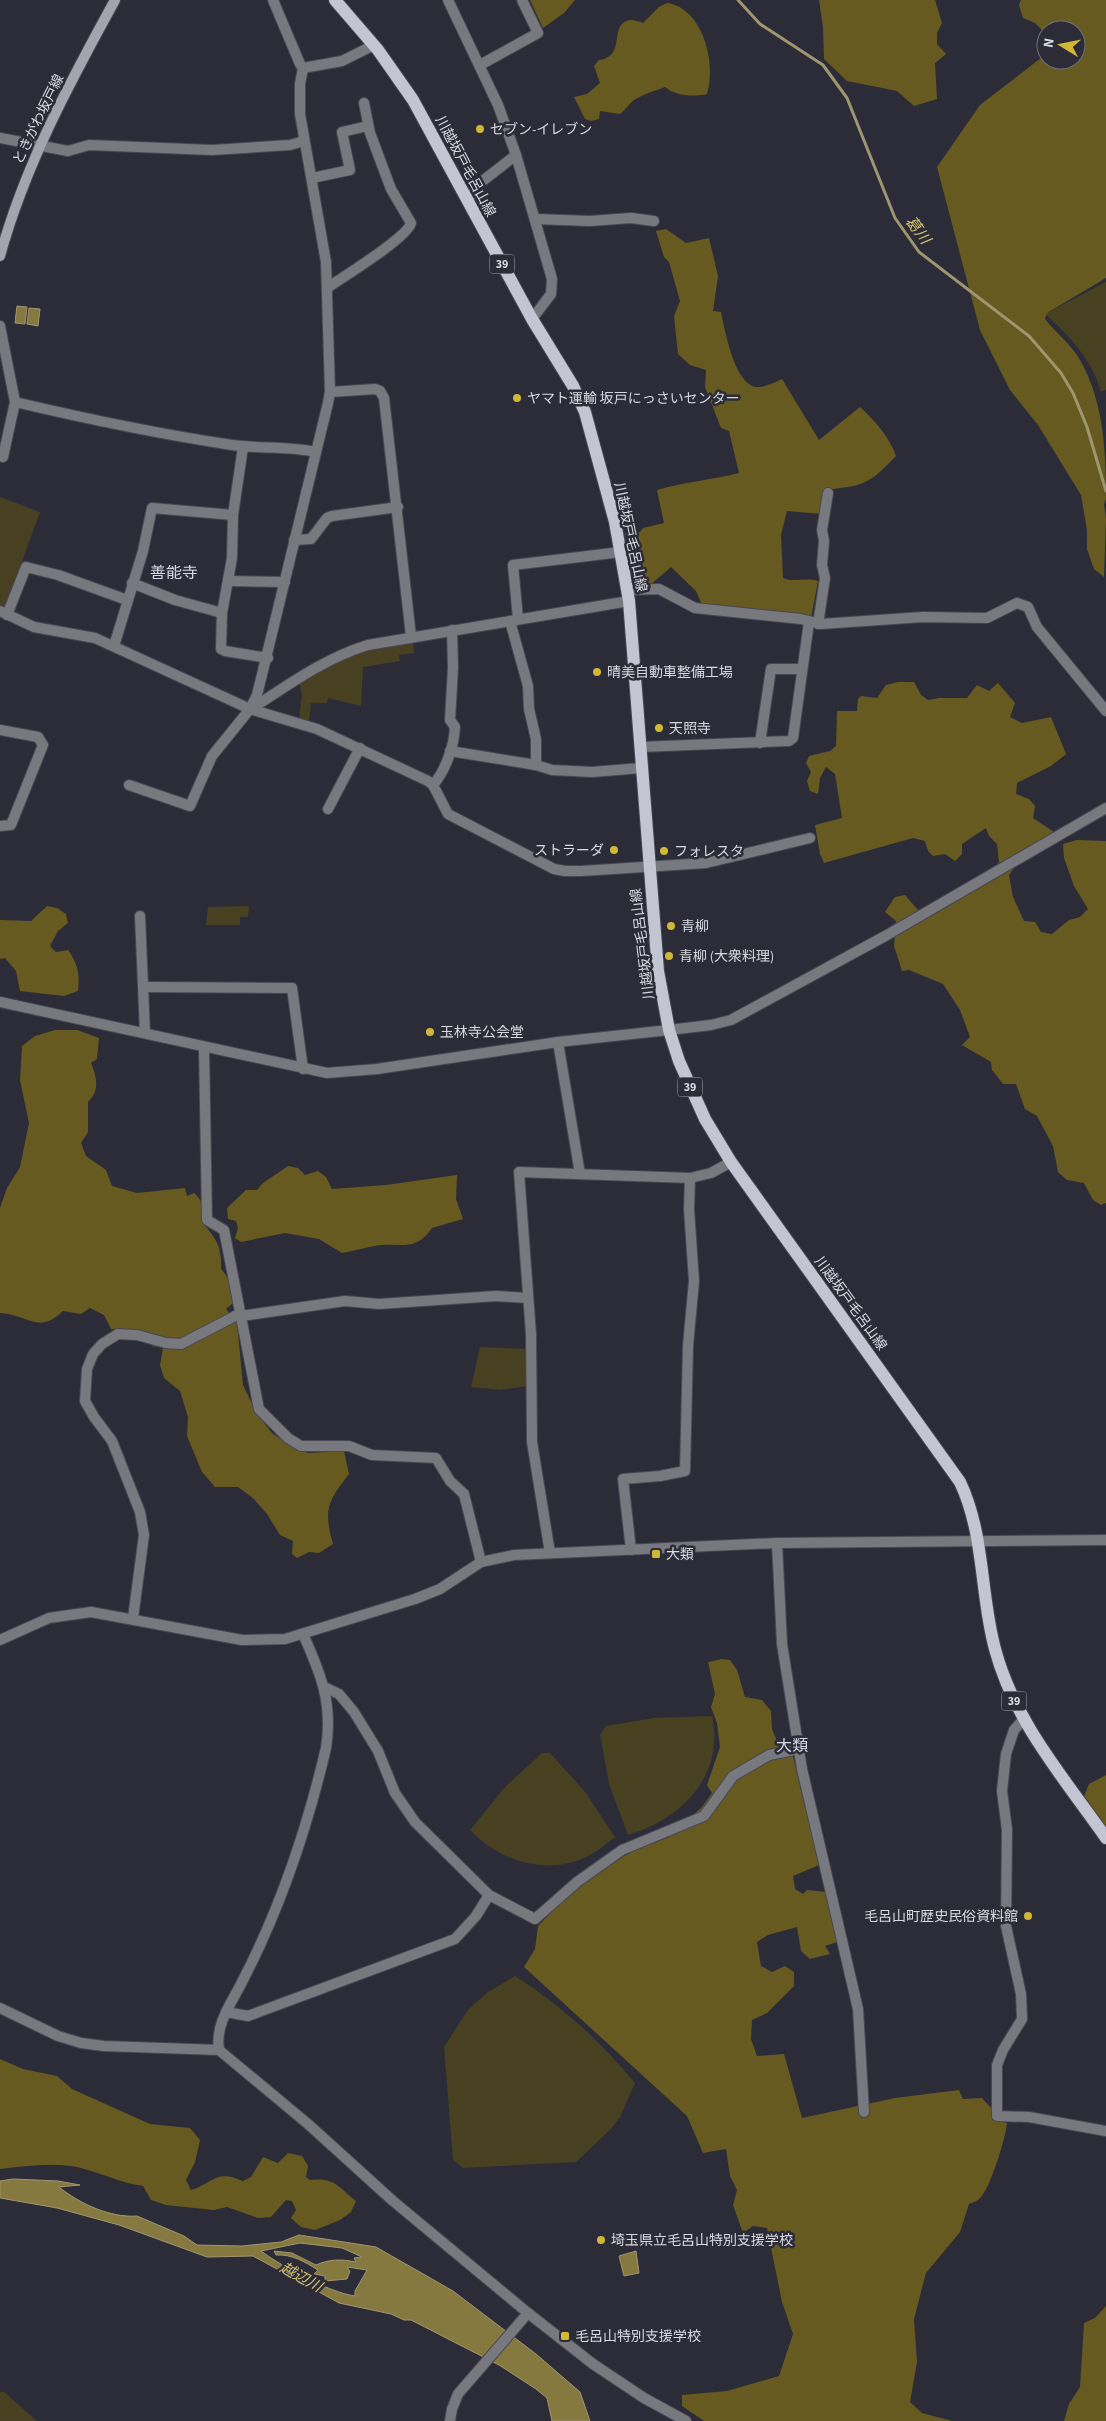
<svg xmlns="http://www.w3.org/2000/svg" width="1106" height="2421" font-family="'Source Sans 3','Noto Sans JP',sans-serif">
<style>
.green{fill:#474021}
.forest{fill:#665a20}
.water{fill:#867940;stroke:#9f9670;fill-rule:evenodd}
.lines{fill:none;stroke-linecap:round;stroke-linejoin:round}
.stream{stroke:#9f9670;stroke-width:3}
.minor-casing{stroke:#474853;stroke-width:12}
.tertiary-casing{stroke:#474853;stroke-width:12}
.secondary-casing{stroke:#474853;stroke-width:12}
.primary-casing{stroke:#474853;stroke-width:14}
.minor{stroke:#78797f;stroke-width:10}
.tertiary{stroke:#78797f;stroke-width:10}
.secondary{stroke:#a3a4ae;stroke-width:10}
.primary{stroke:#c4c5d2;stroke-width:12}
.poi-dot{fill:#d1b736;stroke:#2b2c38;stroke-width:2}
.labels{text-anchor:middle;stroke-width:5;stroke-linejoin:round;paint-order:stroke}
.shield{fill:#2b2c38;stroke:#a4a4ae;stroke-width:1}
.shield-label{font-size:12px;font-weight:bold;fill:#d8d8e0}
.street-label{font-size:14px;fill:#d8d8e0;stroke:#2b2c38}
.poi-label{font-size:14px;fill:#d8d8e0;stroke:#2b2c38;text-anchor:start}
.water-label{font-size:15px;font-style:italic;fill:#d8c570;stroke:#2b2c38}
.quarter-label{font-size:16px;fill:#d6d7e7;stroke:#2b2c38}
</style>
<rect width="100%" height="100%" fill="#2b2c38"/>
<g class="green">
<path d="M1106,282V390L1101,392C1093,361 1068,334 1045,314Z"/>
<path d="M0,497L40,512L5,608L0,605Z"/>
<path d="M413,640L414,653L399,655L400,661L363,667L361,706L328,698L327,703H311L309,721L299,718L302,695L299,684L350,655L367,649Z"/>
<path d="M249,906L248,917H240V925H206L208,907Z"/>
<path d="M480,1347L527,1349V1386L500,1390L471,1387Z"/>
<path d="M712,1716C725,1775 682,1819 628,1835L609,1784L600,1735L606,1726L654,1718Z"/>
<path d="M542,1753H550L586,1793L615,1837C606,1844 597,1852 586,1857C546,1876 499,1861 470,1830L506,1786Z"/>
<path d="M515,1976C562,2006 600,2041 635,2083L620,2117L611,2129L576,2162L463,2168L453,2160L444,2047L468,2010L488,1992Z"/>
<path d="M0,2392H4L37,2421H0Z"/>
</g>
<g class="forest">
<path d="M530,0H575L564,13L543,28Z"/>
<path d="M819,0H935L942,23L937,33V44L946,54L935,63L937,99L914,106L897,91L847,81L824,59L823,27Z"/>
<path d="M1021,0H1106V278L1047,313L1045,319C1056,333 1072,345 1080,360C1104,402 1106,452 1106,499L1104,504L1106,519L1104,577L1094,569L1087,549V530L1081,495L1038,425L1010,390L980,330L937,167L980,105L1046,54V60H1076V30H1046V40V34L1035,23L1023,18L1019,5Z"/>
<path d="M667,3C703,8 717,64 707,94C694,97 675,96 665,87C654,91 644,94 634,100C629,103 626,110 620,114L600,111L599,119L591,121L585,119L574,97L587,94L600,83L594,66L599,60C628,56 607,23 631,20C634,20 640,22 643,23L659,7Z"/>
<path d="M666,229L686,243L709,238L718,276L713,311L721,312C725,330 735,390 760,387C767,386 776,382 782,379L819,440L860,407C875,421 889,436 896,456C869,485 862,486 824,490L821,514L787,511L781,535L783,578C795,583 806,577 818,581L811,618C775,610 738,609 702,605L696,591L671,567L650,585L635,587L625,533L640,532L643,528L664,523L657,490C684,482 711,480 739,473L729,431L721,428L705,387L706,370L690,365L678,354L674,316L680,301L669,262L664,257L656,231Z"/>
<path d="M898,682H914L921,695L928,700L939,698H967L977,685L989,691L998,683L1015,703L1010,717L1022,723L1051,717L1066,754L1051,766L1017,783L1016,794L1029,799L1035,806L1033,818L1054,832L1053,842C1038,855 1019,858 1009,875L1013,897L1024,921L1035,922L1041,932L1052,934L1069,920L1080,917L1088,909L1074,886L1064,858L1063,844L1077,840L1106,841V1203L1101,1205L1093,1200L1084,1183L1067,1180L1058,1172L1053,1146L1037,1116L1025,1109L1016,1084H1003L992,1070L991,1062L962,1045L970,1037L960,1010L943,984L909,970L902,971L894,946L896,921L885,912L895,897L905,895L918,910L932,915L983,885L999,862L997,844L989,836L986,828L962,844V854L955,861L945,854L933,856L928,851L925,841L913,838L824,863L820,854L815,825L842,818L835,774L826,767L820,778L818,794L810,791L807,781L811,772L806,763L809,756L830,751L836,746L837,711H857L858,699L861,696L877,698L886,685Z"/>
<path d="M47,906L57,908L66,914L68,923L58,931L50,946L56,952L68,950C78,964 80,974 78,991L64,996L20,991L16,971L5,958L0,959V920L31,921Z"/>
<path d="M55,1030H77L99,1038L97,1059L91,1063C97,1078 100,1090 88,1102V1132L81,1143L86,1156L106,1170L112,1186L137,1193L185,1188L187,1196L194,1193C204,1202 205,1210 203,1223C217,1240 222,1247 221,1269C230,1278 231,1290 234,1302L226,1309L237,1323L243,1385L256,1412L272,1433L294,1448L308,1453L344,1451L349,1474C328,1501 323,1509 333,1544L319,1553L309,1552L297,1558L292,1554L293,1541L280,1535L267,1514L253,1498L238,1487H215L202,1472L187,1436L188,1417L180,1391L164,1378L160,1365L163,1348L152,1346L143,1333L111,1329L104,1315L90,1308L81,1314L63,1311C38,1335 30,1315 0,1313V1208L7,1188L20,1167L29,1123L20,1080L22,1046L35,1036Z"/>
<path d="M288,1166L298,1168L305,1175L318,1171L326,1177L332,1189L386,1185L457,1175L456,1199L463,1219L432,1228C417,1250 404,1244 382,1245C369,1246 355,1251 342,1253L319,1239L285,1233L241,1242L235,1238L238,1228L236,1221L228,1219L227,1208L246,1190H257L263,1183Z"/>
<path d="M722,1659L730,1660L737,1670L745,1697L762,1700L771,1711L772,1729L777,1741L789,1740L819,1865L793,1876L795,1889L803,1894L807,1890L826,1892L837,1942L825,1946L830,1954L810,1959L801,1951L797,1927L768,1935L757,1942L761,1966L772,1972L785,1966L794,1972V1986L767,2013L752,2020L751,2039L757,2056L784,2054L802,2118L895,2098L959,2090L963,2099L982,2098L991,2108L992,2120L1007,2123C1006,2137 990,2189 980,2198C978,2201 972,2203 969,2204L960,2232L926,2273L914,2319L917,2362L910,2402L922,2413L952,2421H704L682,2406V2395L727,2391L779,2376L793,2334L782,2302L767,2228L753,2226L743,2233L733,2205L737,2190L730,2176L726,2149L703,2153L687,2116L524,1967L535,1949L538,1926L569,1894L604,1868L633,1851L669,1837L702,1807L712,1793L707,1785L720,1747L717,1723L711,1707L715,1694L708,1662Z"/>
<path d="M1106,1775V1830L1088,1805L1084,1796L1089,1784Z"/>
<path d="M0,2059L23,2069L57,2076L72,2089L150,2124L190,2128L200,2140L195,2162L186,2180L191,2190C215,2182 216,2169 243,2181L251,2177L263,2157L278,2163L288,2153L302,2156L308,2166L306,2177L310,2180C335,2177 338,2187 356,2201L351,2212L340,2220L315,2230L301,2227L291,2218L296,2210L292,2201L286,2200L271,2217L258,2218L227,2207L214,2210L166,2205L151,2200L143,2186C120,2183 100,2172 77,2167C52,2162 25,2166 0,2169Z"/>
<path d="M1106,2306V2421H1064L1069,2404L1080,2387L1084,2323L1095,2318Z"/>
</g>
<g class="water">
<path d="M17,306L27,307L25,324L15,323Z"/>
<path d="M29,308L40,309L38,326L27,324Z"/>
<path d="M13,2179L58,2181L80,2185L59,2187C80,2204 111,2218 137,2216L184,2236L197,2245L242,2246L281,2242L299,2235L376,2247L453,2291L536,2354L580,2392L590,2421H552L547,2398L536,2389L499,2365L411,2320H404L391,2314L339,2303L253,2256L207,2257L119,2225L57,2208L0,2198V2181ZM300,2243L342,2248L362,2257L354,2258L356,2262C342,2259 329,2259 316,2265L292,2253L274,2251L276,2255C292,2254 305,2262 318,2270L314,2274L325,2276V2281L347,2279L350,2271L347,2267L367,2270L355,2291V2296C328,2292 283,2267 261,2251Z"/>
<path d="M636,2251L639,2273L624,2276L619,2256Z"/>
</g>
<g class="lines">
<path class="stream" d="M738,0L760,24L823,65L847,98L895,218L919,252L1029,336L1061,373L1073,393L1087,427L1106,491"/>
<defs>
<g id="minor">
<path d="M480,65L538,33L522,0"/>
<path d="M303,68L342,61L374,45"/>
<path d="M0,138L68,151L89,145L212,150L290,145L304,141"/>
<path d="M312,178L350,170L342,132L368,126"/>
<path d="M467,200L480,183L516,155"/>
<path d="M535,219L590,221L631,218L654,221"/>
<path d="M327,288C343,277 407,238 411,223L391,189L370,133L364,103"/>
<path d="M0,326L15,402L3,457L0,456"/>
<path d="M330,392L375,389L380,391L384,398L411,636"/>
<path d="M15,402C87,419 159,434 232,445C260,449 288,446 316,452"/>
<path d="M243,447L233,515L232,558L222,613L221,649L225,651L268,658"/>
<path d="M294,540L311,539L327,518L332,516L398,507"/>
<path d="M228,581L285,582"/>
<path d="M132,583L175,600L222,613"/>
<path d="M627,590L659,589L695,608L801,619L821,624L923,617L987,618L1017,603L1028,607L1037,627L1106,711"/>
<path d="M0,611L34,627L95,638L250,709L317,729L428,781L433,785L448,814L554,869L565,871H581L706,863L810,838"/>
<path d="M7,615L26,567L58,575L127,600"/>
<path d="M518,619L513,565L621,552"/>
<path d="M510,621L528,686L529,709L536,739V765"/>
<path d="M818,624L825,578L822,565L824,541L822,530L828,493"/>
<path d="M114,646L143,551L152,508L233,515"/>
<path d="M251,709C288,685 325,658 368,645L629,601"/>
<path d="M0,730L38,737L43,745L11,825L0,826"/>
<path d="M760,743L771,669H802"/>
<path d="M640,747L789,741L793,738L809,622"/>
<path d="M450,751L536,765L552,770L592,772L641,768"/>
<path d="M129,785L190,806L212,756L250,709L257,695L328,403L330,392L326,262L300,114V84L303,68L300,64L273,0"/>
<path d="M433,785C446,770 454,746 455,727L450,720L453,668L452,630"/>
<path d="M328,809L360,748"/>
<path d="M140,916L145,1033"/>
<path d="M143,987L292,988L303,1069"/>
<path d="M0,1002L327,1073L377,1069L558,1042L669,1030"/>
<path d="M558,1042L580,1174"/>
<path d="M204,1047L207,1220L224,1230L259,1409L288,1438L301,1446H349L372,1455L436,1458L450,1481L464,1494L481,1562"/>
<path d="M777,1543L782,1644L802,1769L858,2009L864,2112"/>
<path d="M631,1550L623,1479L660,1476L685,1471L688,1346L694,1281L689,1209L690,1178"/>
<path d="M550,1553L532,1442L531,1334L519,1172L690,1178L711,1173L731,1162"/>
<path d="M133,1618L144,1535L140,1512L112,1441L94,1417L85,1401L87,1369L93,1354L102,1344L118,1334L137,1335L166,1343L181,1344L237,1315L241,1316L345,1301L379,1304L496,1296L528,1298"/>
<path d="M0,1640L49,1618L91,1612L242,1640L285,1639L415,1599L440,1589L481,1562L514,1555L777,1543L1106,1540"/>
<path d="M324,1687L339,1694L354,1712L378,1751L395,1793L415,1822L489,1895L535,1919L577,1882L622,1850L704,1816L733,1776L769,1755L799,1749"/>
<path d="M1023,1720L1014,1730L1006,1754L1002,1791L1007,1830L1006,1926L1021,1994L1022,2019L1003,2050L997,2065V2116L1029,2117L1106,2131"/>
<path d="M0,2008L58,2036L81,2043L104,2046L219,2050"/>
<path d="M226,2012L248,2016L455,1939L476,1916L489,1895"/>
<path d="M450,2421L452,2409L458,2394L528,2313"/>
</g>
<g id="tertiary">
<path d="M448,0L498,105L516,155L552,279L551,294L532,319"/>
<path d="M669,1030L711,1025L731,1020L887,935L1106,808"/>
<path d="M303,1634C321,1674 333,1704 326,1748C307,1829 280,1909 242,1982C231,2004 215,2024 219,2050L308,2124L393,2201L528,2313L593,2364L644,2398L686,2421"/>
</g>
<path id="secondary" d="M0,256C25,165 70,82 115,0"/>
<path id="primary" d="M335,0L378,50L413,100L532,319L573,386L585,412L615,522L629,601L658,971L669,1030L679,1061L705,1119L731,1162L960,1482C985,1535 980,1594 995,1649C1014,1721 1064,1778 1106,1838"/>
</defs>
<use href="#minor" class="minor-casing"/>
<use href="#tertiary" class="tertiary-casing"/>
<use href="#secondary" class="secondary-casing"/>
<use href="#primary" class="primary-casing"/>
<use href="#minor" class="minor"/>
<use href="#tertiary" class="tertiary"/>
<use href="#secondary" class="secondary"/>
<use href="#primary" class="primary"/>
</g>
<g class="poi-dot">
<circle cx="480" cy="129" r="5"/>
<circle cx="517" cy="398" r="5"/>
<circle cx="597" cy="672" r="5"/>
<circle cx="659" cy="728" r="5"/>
<circle cx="614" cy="850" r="5"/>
<circle cx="664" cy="851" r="5"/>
<circle cx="671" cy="926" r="5"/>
<circle cx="669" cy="956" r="5"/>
<circle cx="430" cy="1032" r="5"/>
<rect x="651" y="1549" width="10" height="10" rx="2.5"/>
<circle cx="1028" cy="1916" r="5"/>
<circle cx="601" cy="2240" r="5"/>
<rect x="560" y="2331" width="10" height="10" rx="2.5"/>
</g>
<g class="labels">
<g class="shield">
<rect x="489.5" y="254.5" width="25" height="19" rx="4"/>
<rect x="677.5" y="1077.5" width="25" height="19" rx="4"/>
<rect x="1001.5" y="1691.5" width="25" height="19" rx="4"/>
</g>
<g class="shield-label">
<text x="502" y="268">39</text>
<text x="690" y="1091">39</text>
<text x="1014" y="1705">39</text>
</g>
<g class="street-label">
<text transform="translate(38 119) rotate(-64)" y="5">ときがわ坂戸線</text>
<text transform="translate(466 166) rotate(62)" y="5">川越坂戸毛呂山線</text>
<text transform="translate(631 537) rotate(78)" y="5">川越坂戸毛呂山線</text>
<text transform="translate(642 944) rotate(-97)" y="5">川越坂戸毛呂山線</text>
<text transform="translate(851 1303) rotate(54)" y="5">川越坂戸毛呂山線</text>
</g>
<g class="poi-label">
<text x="490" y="134">セブン-イレブン</text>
<text x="527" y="403">ヤマト運輸 坂戸にっさいセンター</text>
<text x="607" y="677">晴美自動車整備工場</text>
<text x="669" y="733">天照寺</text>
<text x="604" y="855" text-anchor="end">ストラーダ</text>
<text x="674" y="856">フォレスタ</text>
<text x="681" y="931">青柳</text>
<text x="679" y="961">青柳 (大衆料理)</text>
<text x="440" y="1037">玉林寺公会堂</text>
<text x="666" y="1559">大類</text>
<text x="1018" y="1921" text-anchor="end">毛呂山町歴史民俗資料館</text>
<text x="611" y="2245">埼玉県立毛呂山特別支援学校</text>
<text x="575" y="2341">毛呂山特別支援学校</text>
</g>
<g class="water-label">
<text transform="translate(918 230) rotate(53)" y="5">葛川</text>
<text transform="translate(301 2277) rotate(29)" y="5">越辺川</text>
</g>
<g class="quarter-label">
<text x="174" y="578">善能寺</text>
<text x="792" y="1751">大類</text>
</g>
</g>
<g transform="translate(1061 45) rotate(280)"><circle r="24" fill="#2b2c38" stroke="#70717b"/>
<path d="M0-4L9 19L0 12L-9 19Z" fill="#d1b736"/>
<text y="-8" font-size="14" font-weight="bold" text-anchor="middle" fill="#d8d8e0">N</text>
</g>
</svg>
